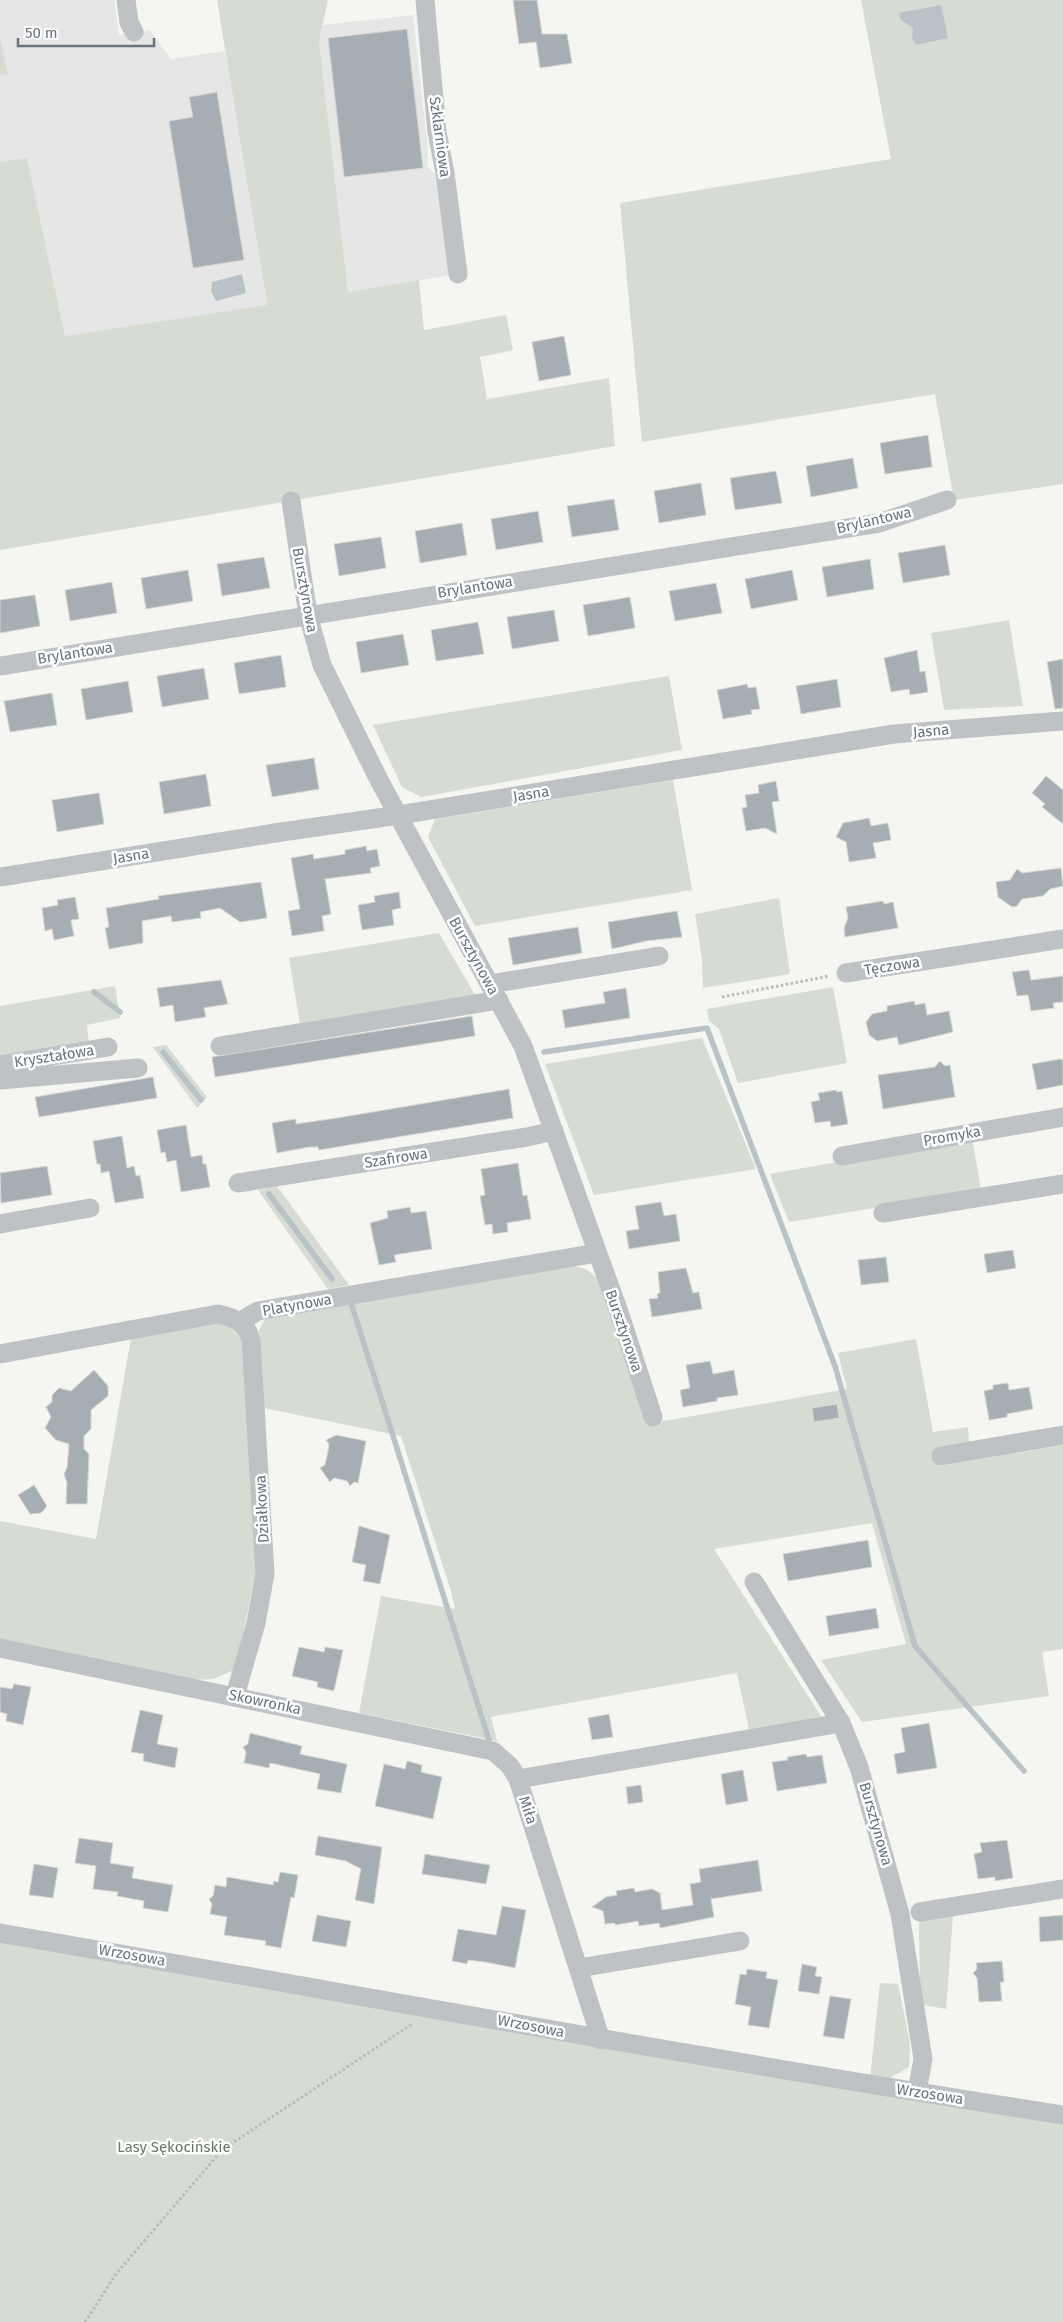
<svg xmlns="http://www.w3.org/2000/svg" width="1063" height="2322" font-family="'Fira Sans',sans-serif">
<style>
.built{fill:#e5e6e5}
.green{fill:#d6dbd3}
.water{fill:#b9c2c7}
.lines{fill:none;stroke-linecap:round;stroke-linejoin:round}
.stream{stroke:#b9c2c7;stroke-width:5.5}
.building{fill:#a7aeb3;stroke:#d6d6d4}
.path{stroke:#b8bbbc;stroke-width:3;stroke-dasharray:2.5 2.5;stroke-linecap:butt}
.minor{stroke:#bec2c5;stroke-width:19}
.labels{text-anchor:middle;stroke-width:5;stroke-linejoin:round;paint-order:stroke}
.street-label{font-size:15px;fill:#67747f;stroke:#fff}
.park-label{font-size:15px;fill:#687765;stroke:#fff}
</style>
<rect width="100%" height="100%" fill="#f5f5f1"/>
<g class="built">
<path d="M0,0H114L119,35L150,30L171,59L225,51L267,306L65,336L27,159L0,162Z"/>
<path d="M413,15L428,151L427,166L442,182L451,275L348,292L319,39L323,25Z"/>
</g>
<g class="green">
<path d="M217,0H328L319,40L348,292L419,280L424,330L506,315L513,350L480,357L487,399L609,378L615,446L0,550V162L27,158L65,336L267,305Z"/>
<path d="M861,0H1063V484L954,500L935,394L642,442L620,203L891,159Z"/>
<path d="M0,37L8,74L0,75Z"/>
<path d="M1009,620L1023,706L944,710L931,633Z"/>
<path d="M669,676L682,750L421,797L402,787L373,725Z"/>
<path d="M673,780L692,890L475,926L428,837L435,819Z"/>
<path d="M779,898L790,974L703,988L702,959L695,914Z"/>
<path d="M439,933L475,995L300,1023L289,958Z"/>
<path d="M115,986L120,1018L87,1025L89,1043L0,1057V1006Z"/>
<path d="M833,987L847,1063L738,1083L719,1029L709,1021L707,1009Z"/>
<path d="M702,1038L756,1169L594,1195L545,1064Z"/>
<path d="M166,1045L207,1097L197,1108L153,1047Z"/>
<path d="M972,1138L981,1190L789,1222L770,1174Z"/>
<path d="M277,1186L349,1285L328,1289L258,1190Z"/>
<path d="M571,1265L586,1269L597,1278L609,1306L647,1424L847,1389L838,1353L916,1339L933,1432L968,1427L969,1443L936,1449L939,1466L1063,1445V1649L1042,1652L1049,1696L862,1722L821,1660L906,1644L872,1523L714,1549L824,1721L750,1734L737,1673L491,1717L497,1741L359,1713L381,1596L455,1609L451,1591L401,1436L264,1408L259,1330L268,1315Z"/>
<path d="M228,1322L241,1331L257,1567L239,1653L232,1671L213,1679L191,1680L0,1643V1521L96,1539L131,1338Z"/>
<path d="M953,1915L946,2009L924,2005L920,1992L919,1921Z"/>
<path d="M0,1940L1063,2120V2322H0Z"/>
<path d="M880,1983L898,1984L910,2044L909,2067L888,2079H870Z"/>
</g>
<g class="water">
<path d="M941,5L948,38L916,45L912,39L913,28L901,20L899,13Z"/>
<path d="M242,274L246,293L216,301L211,291L212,282Z"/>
</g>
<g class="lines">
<g class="stream">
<path d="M94,992L120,1012"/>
<path d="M163,1052L201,1100"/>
<path d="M544,1052L707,1028L835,1366L915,1646L1024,1771"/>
<path d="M269,1194L332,1279"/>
<path d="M352,1306L489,1740"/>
</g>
</g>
<g class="building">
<path d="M513,0H537L542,34H567L572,63L540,68L536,42L519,44Z"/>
<path d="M407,29L423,168L344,177L328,38Z"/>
<path d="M217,92L244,260L193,268L169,121L193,117L189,97Z"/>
<path d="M564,336L571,375L539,381L532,342Z"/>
<path d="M928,435L932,467L885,474L880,443Z"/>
<path d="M853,458L858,488L811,497L806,466Z"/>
<path d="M776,471L782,503L735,510L730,478Z"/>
<path d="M701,483L706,515L659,523L654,491Z"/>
<path d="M614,499L619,530L572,537L567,506Z"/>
<path d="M538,511L543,542L496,550L491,519Z"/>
<path d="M462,523L467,555L420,563L415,531Z"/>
<path d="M381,537L386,568L339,576L334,544Z"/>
<path d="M945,545L950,575L903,583L898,553Z"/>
<path d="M264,557L270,588L222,596L217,564Z"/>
<path d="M870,559L874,589L827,597L822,567Z"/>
<path d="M188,570L193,601L146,609L141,578Z"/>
<path d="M792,570L798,600L751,609L745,579Z"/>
<path d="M112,582L117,613L70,621L65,590Z"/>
<path d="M716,583L722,613L675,621L669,591Z"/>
<path d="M35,595L40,626L0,633V600Z"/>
<path d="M630,597L635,628L588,636L583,605Z"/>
<path d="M554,610L559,641L512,649L507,617Z"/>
<path d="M478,622L484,654L436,661L431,630Z"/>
<path d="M403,634L409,665L361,673L356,642Z"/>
<path d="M917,650L920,672L925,671L928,692L910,695L909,689L891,692L884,658Z"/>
<path d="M281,655L286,687L239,694L234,663Z"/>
<path d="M1063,659V708L1055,709L1047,662Z"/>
<path d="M204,668L209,699L162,707L157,676Z"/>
<path d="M837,679L841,707L801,714L796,686Z"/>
<path d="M128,681L133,712L86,720L81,689Z"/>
<path d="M747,684L748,688L756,687L760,709L751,710L752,714L723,719L717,690Z"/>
<path d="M52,693L57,725L10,732L4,701Z"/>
<path d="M314,758L319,789L272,797L266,765Z"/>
<path d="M206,774L211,806L164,814L159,782Z"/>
<path d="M1046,776L1063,790V824L1042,807L1045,804L1032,793Z"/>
<path d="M776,781L779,801L772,802L777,834L765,828L746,831L742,808L747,807L745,795L759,793L758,785Z"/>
<path d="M99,793L104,824L57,832L52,800Z"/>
<path d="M869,818L871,826L888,823L891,840L873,843L876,858L849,862L846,842L836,837L843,823Z"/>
<path d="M366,846L367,851L377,849L380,866L370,868L371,873L325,879L331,914L322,916L324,931L292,936L288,911L300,909L291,858L313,854L314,859L345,854V850Z"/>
<path d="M1061,868L1063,886L1050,889L1043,896L1022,899L1017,906L1012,907L998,897L996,882L1010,880L1017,869L1022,873Z"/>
<path d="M261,882L267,918L240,922L220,908L200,912L201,918L172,922L171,916L142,921L143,943L109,949L105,928L109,927L106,908L159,899L158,896Z"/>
<path d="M399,892L401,908L392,910L394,925L362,930L358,905L375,902L374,896Z"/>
<path d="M75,897L79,919L71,920L74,936L54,940L52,929L45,931L42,908L58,905L57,900Z"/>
<path d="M883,901L884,904L893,902L898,928L845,937L844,928L848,918L846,907Z"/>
<path d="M677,911L682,937L646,941L612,949L608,922Z"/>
<path d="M578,927L582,953L513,965L508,938Z"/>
<path d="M1029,970L1031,980L1063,976V1002L1053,1003L1054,1008L1031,1011L1028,995L1017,996L1012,972Z"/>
<path d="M221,980L228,1004L204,1008L206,1017L175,1022L173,1005L160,1007L157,988Z"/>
<path d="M626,988L630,1018L565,1028L562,1010L605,1003L603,992Z"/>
<path d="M914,1001L915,1005L925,1003L927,1015L949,1011L953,1032L899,1045L897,1037L877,1041L869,1035L866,1022L872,1014L887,1011V1006Z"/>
<path d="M472,1016L475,1036L215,1077L212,1057Z"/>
<path d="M1060,1059L1063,1060V1085L1037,1090L1032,1064Z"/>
<path d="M940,1061L945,1066L950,1065L955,1097L883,1109L878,1075L935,1067Z"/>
<path d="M153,1077L157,1098L39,1117L35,1097Z"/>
<path d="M509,1089L513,1118L319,1150L318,1147H309L277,1153L272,1123L296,1119V1124L337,1118Z"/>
<path d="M836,1090L837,1092L842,1091L848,1124L831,1127L830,1121L815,1123L811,1102L820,1100L818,1093Z"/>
<path d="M186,1125L191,1157L202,1155L203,1164H206L210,1187L181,1192L176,1160L167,1162L165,1152L161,1153L157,1130Z"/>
<path d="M122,1136L127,1168L134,1166L136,1176L140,1175L144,1198L115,1203L109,1171L101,1173L100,1164H97L93,1141Z"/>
<path d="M518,1163L523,1196L527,1195L531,1219L507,1223L508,1232L493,1234L492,1224L485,1225L480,1196L485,1195L481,1169Z"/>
<path d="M47,1166L52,1195L1,1203L0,1173Z"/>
<path d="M661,1202L664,1216L676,1214L680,1241L629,1249L626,1231L639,1229L635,1206Z"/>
<path d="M410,1207L411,1213L426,1211L432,1249L394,1255L396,1262L379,1265L370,1223L388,1218L387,1211Z"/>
<path d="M1013,1250L1016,1268L987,1273L984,1254Z"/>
<path d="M886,1257L889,1282L861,1285L858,1260Z"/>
<path d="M686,1268L693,1293L699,1292L702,1309L652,1317L649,1299L658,1298L657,1294L660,1293L658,1272Z"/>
<path d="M710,1361L713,1374L734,1370L738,1395L717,1398V1401L683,1407L680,1390L690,1388L686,1365Z"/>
<path d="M94,1370L108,1386V1396L91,1410V1429L84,1436V1449L89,1454L87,1504H66L67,1483L64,1474L67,1468L69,1444L56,1440L45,1428L51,1417L46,1407L52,1402V1395L59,1388L71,1391Z"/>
<path d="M1008,1383L1009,1390L1029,1387L1033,1409L1007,1414V1417L989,1420L984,1391L993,1389V1385Z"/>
<path d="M837,1404L839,1418L814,1422L812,1408Z"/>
<path d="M336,1435L366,1441L358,1483L354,1482L350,1486L347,1481L334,1478L330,1482L320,1468L325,1465L328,1451L329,1444L326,1440Z"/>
<path d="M34,1485L47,1506L41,1513L30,1514L18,1495Z"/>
<path d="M359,1526L390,1535L380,1584L363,1581L366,1565L352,1562Z"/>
<path d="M868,1540L872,1567L788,1581L783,1554Z"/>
<path d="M876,1608L879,1628L829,1636L826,1616Z"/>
<path d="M299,1647L324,1652L325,1647L343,1650L334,1691L317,1687L318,1682L292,1676Z"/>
<path d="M14,1684L31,1687L23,1725L6,1721L7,1714L0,1712V1687L12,1689Z"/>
<path d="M140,1710L163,1715L157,1744L178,1748L175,1768L143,1761L144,1754L131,1752Z"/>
<path d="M609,1714L613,1737L592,1740L588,1718Z"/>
<path d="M929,1723L937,1768L897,1774L894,1754L905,1752L901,1728Z"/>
<path d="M250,1733L302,1746L300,1754L347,1764L341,1793L317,1789L320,1774L270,1763L269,1768L244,1763L246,1752L243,1747L248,1744Z"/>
<path d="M806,1754L807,1757L822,1755L827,1783L777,1791L772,1762L788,1760L787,1757Z"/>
<path d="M407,1761L422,1765L421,1772L442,1777L433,1819L375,1806L384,1764L405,1769Z"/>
<path d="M743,1770L748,1801L726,1805L721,1774Z"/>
<path d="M641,1785L643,1802L628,1804L626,1787Z"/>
<path d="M318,1836L382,1847L374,1904L355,1900L361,1869L346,1861L315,1855Z"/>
<path d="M79,1838L113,1843L110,1863L134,1867L132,1878L173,1885L168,1912L143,1908L144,1901L117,1896L118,1892L93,1889L96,1866L75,1863Z"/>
<path d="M1007,1840L1013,1878L995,1881V1877L978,1879L974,1854L982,1852L980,1843Z"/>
<path d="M425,1854L490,1865L486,1884L422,1874Z"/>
<path d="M758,1860L762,1891L711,1899L714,1917L660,1928L659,1923L639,1926L638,1921L616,1925L614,1923L605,1924L603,1911L592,1907L606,1897L617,1895L616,1891L634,1888L635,1892L652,1889L660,1893L662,1910L693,1905L690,1884L701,1882L699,1869Z"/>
<path d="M34,1864L58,1868L53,1898L29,1895Z"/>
<path d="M280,1872L298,1875L294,1898L291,1897L281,1948L265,1945L266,1941L224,1935L227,1917L210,1914L212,1904L209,1899L213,1896L215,1885L226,1887L227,1877L273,1885L274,1881L278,1882Z"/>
<path d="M502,1906L526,1910L515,1968L485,1962L468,1960L467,1964L452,1961L458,1929L496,1935Z"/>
<path d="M317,1915L351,1921L346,1947L312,1941Z"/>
<path d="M1063,1915V1940L1040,1942L1039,1917Z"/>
<path d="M1002,1961L1004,1982H1000L1002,2001L979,2002L977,1978L973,1973L977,1969L976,1963Z"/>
<path d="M802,1964L817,1967L815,1976L822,1977L819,1994L798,1991Z"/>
<path d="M747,1969L767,1972L766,1978L778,1980L769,2028L748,2025L751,2007L735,2004L740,1974L746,1975Z"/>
<path d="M830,1996L851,1999L844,2039L823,2036Z"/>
</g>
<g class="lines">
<g class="path">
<path d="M722,997L829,976"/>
<path d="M85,2322L116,2274L222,2150L412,2024"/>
</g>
<g class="minor">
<path d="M126,0L129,22L134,32"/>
<path d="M425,0L437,132L445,173L458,274"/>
<path d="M291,501L308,615L322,665L379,780L523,1046L619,1312L653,1417"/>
<path d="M0,666L879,523L947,500"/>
<path d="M0,877L275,833L399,815L894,734L1063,721"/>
<path d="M846,973L1063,939"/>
<path d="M490,984L659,956"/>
<path d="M220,1046L499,1000"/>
<path d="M0,1065L108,1047"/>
<path d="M0,1080L138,1068"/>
<path d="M842,1156L1063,1117"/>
<path d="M238,1183L527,1137L554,1131"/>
<path d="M883,1213L1063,1184"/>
<path d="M0,1224L90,1208"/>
<path d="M241,1321L258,1311L597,1253"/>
<path d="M0,1354L218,1314C236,1318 246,1322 251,1340L265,1574L256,1623L235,1696"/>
<path d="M941,1456L1063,1435"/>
<path d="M754,1582L841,1723L859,1767L900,1914L923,2059L917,2092"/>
<path d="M0,1648L493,1751L510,1766L518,1779L601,2040"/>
<path d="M518,1779L841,1723"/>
<path d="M920,1912L1063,1889"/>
<path d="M0,1933C354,1994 708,2060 1063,2115"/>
<path d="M579,1968L740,1941"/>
</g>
</g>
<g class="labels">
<g class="street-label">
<text transform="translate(440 137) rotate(82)" y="5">Szklarniowa</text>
<text transform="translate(874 520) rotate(-13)" y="5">Brylantowa</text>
<text transform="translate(475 587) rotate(-9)" y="5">Brylantowa</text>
<text transform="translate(305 590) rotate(80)" y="5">Bursztynowa</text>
<text transform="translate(75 653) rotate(-9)" y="5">Brylantowa</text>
<text transform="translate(931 731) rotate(-5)" y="5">Jasna</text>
<text transform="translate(531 794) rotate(-9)" y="5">Jasna</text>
<text transform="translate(131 856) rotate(-9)" y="5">Jasna</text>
<text transform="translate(474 956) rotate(61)" y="5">Bursztynowa</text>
<text transform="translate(892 966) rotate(-9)" y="5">Tęczowa</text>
<text transform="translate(54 1056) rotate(-9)" y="5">Kryształowa</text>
<text transform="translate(952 1136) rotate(-10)" y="5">Promyka</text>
<text transform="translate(396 1158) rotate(-9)" y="5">Szafirowa</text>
<text transform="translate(297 1305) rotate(-10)" y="5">Platynowa</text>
<text transform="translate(624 1331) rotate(71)" y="5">Bursztynowa</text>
<text transform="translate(262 1509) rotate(-93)" y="5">Działkowa</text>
<text transform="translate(265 1702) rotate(12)" y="5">Skowronka</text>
<text transform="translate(528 1810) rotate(72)" y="5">Miła</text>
<text transform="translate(876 1824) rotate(74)" y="5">Bursztynowa</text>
<text transform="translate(132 1955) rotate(10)" y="5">Wrzosowa</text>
<text transform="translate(531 2026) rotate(11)" y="5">Wrzosowa</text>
<text transform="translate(930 2094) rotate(9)" y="5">Wrzosowa</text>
</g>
<g class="park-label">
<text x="174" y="2152">Lasy Sękocińskie</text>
</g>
</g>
<path d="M18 38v8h136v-8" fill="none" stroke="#67747f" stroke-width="2.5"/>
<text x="25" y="38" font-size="15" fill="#67747f" stroke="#ffffff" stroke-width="4" paint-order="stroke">50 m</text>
</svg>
